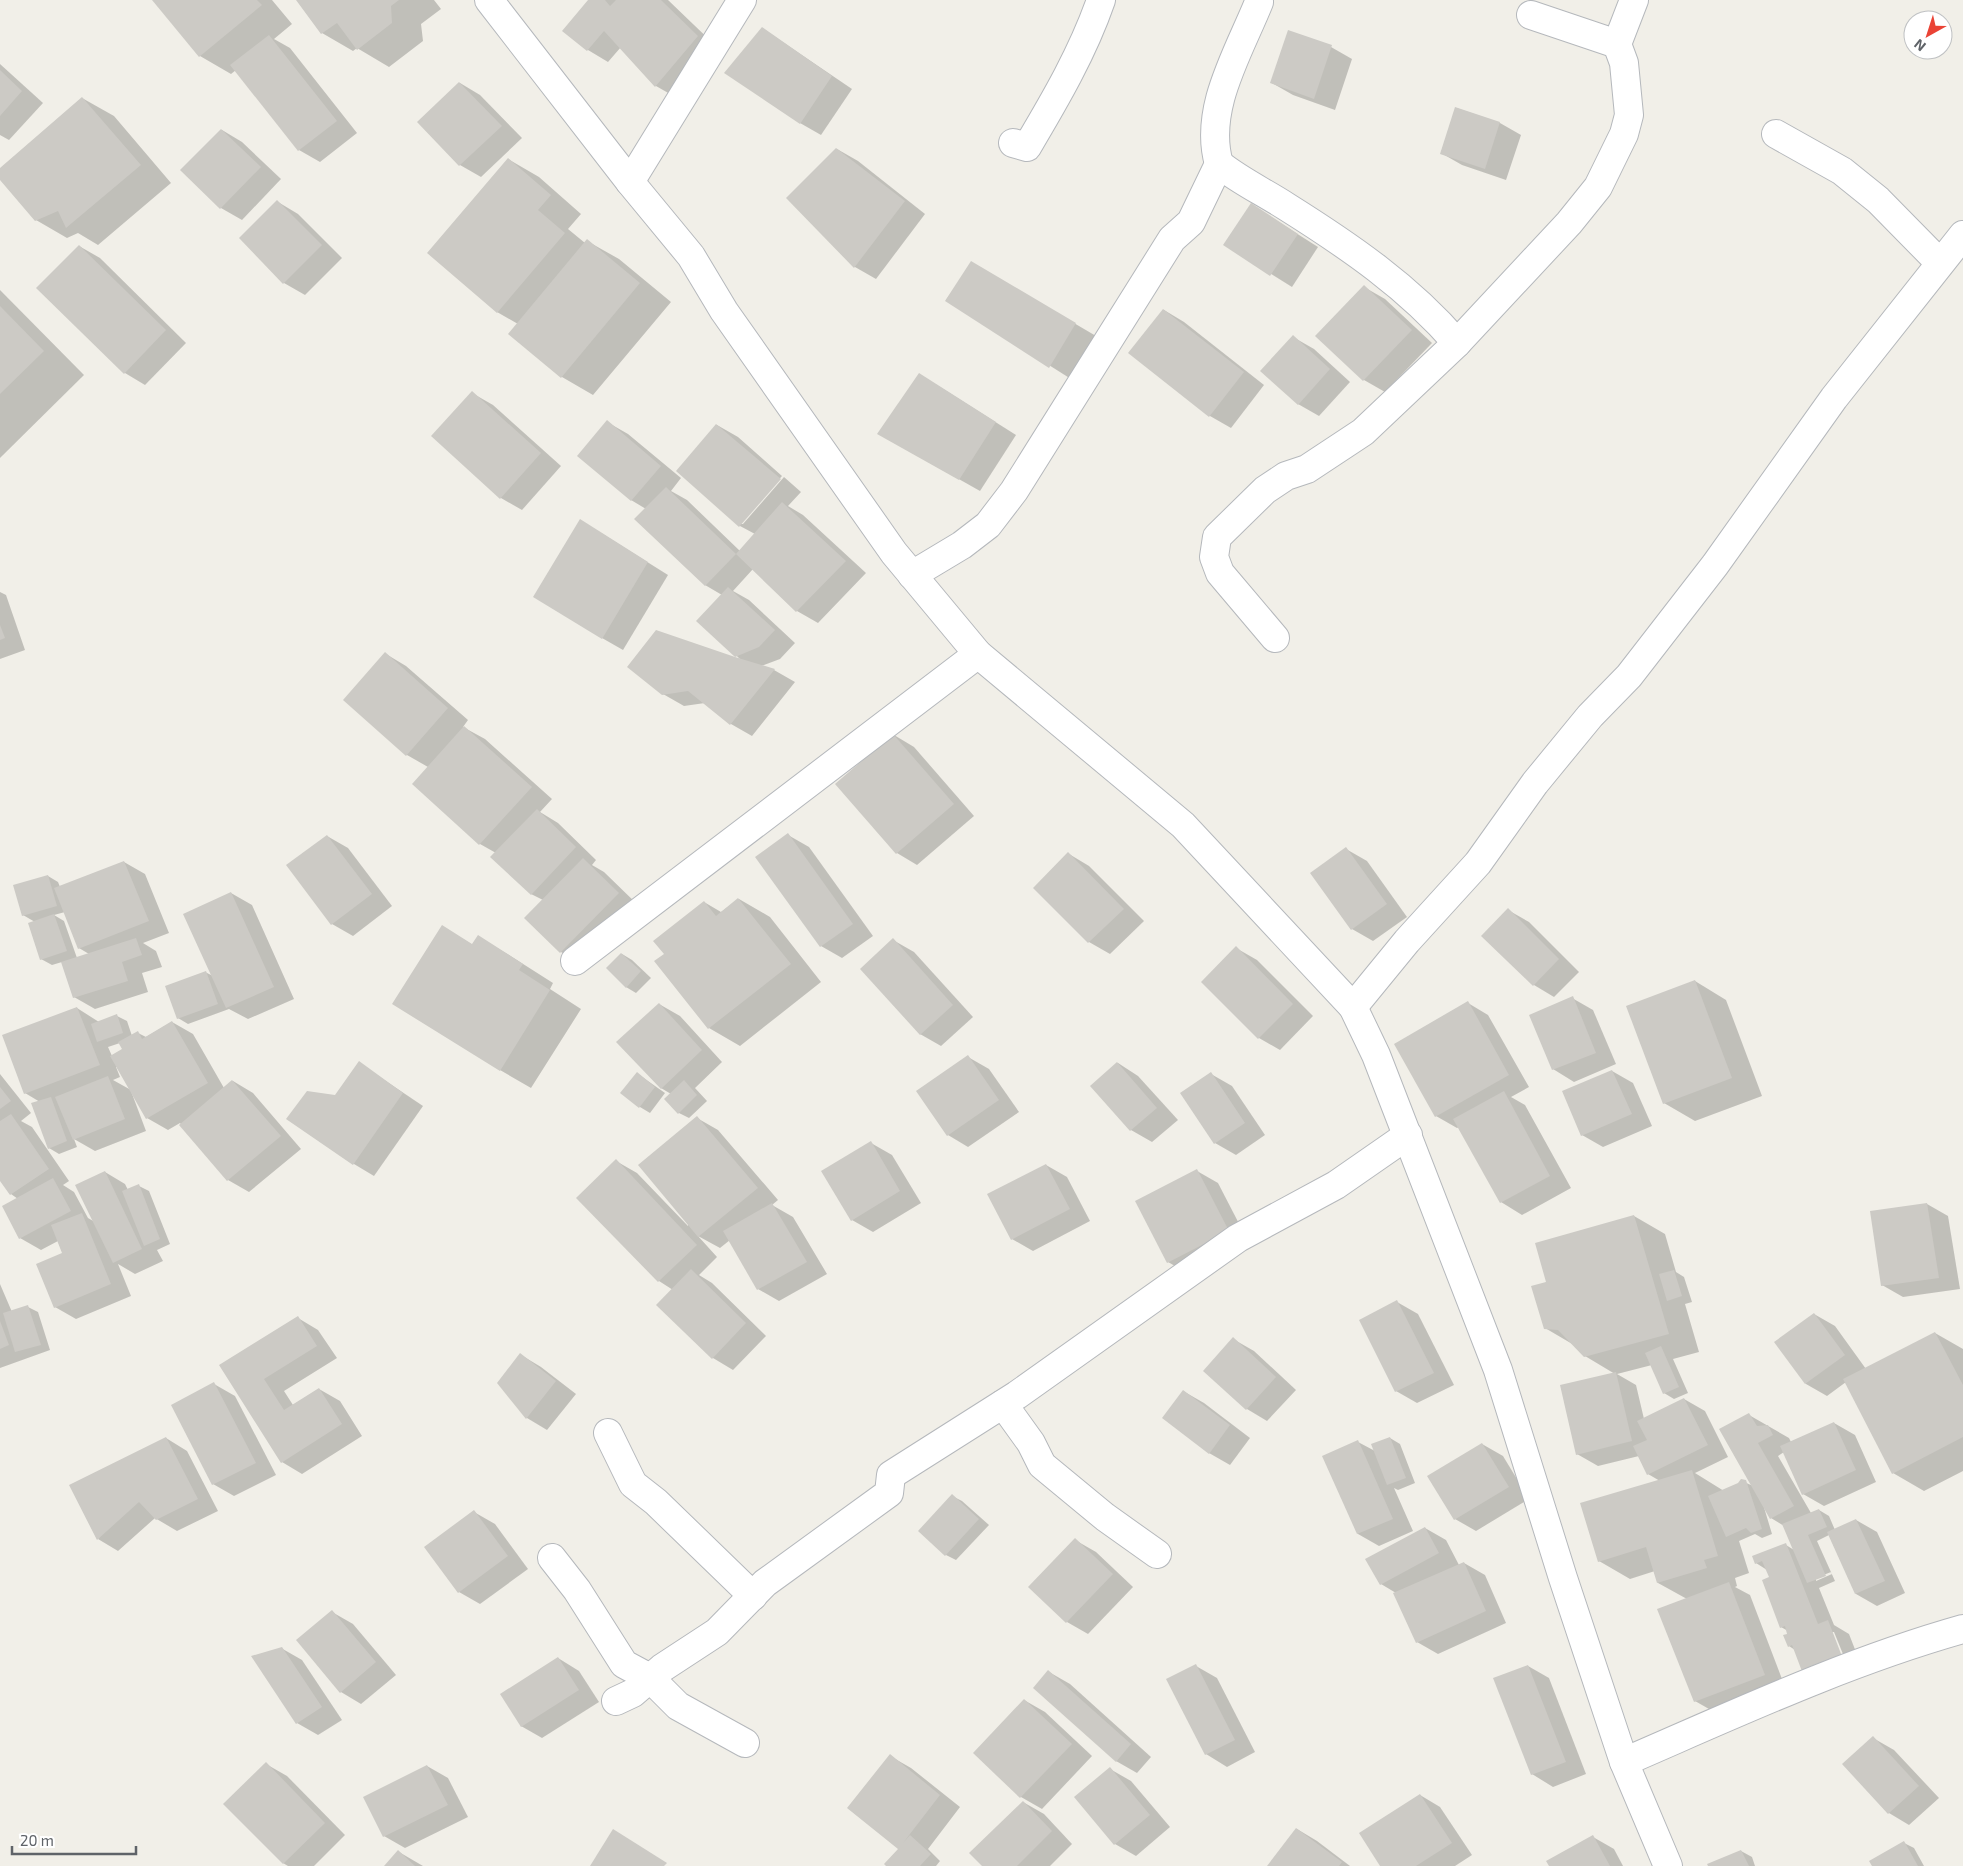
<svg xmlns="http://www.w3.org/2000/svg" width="1963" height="1866" font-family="'Exo 2',sans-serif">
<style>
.shadow{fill:#0003;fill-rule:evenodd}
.building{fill:#cccac5}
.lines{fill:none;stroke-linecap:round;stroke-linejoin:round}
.minor-casing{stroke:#b5b8bc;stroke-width:30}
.minor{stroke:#fff;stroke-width:28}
</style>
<rect width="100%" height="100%" fill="#f1efe8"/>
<g class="shadow">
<path d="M153,0H272L292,24L274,39L290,48L357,133L320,162L299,150L236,70L231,74L200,56Z"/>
<path d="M297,0H434L441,9L421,24L423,41L389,67L357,48L353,51L322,33Z"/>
<path d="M589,0H668L719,49L677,98L656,86L621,47L608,62L588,50Z"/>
<path d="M762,28L852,89L821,135L800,123Z"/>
<path d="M1289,32L1331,47L1352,59L1335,110L1293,95L1272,83Z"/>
<path d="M0,64L43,103L9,140L0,135Z"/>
<path d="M460,83L480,95L522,138L481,177L460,165L419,122Z"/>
<path d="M82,98L114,116L171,183L98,245L78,233L67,238L36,220L0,178V170Z"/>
<path d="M1456,108L1500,123L1521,135L1506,180L1462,165L1441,153Z"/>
<path d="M222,130L242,142L281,179L242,220L221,208Z"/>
<path d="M837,149L858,161L925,214L876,279L855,267L788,198Z"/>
<path d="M508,159L539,177L581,214L568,229L585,243L587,241L619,259L671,302L593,395L562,377L510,334L518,324L497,312Z"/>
<path d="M278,202L298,214L342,258L305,295L284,283Z"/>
<path d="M1252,205L1318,247L1292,287L1225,245Z"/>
<path d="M79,246L100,258L186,343L145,385L125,373Z"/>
<path d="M972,263L1096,336L1071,379L946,300Z"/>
<path d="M1364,287L1385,299L1432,343L1385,392L1364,380L1317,336Z"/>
<path d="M0,290L84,375L0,458Z"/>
<path d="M1164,310L1184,322L1264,385L1231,428L1210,416L1130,353Z"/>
<path d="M1293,337L1314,349L1350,382L1319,416L1298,404Z"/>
<path d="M940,387L1016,435L980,491L879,434Z"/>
<path d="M472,393L493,405L561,466L522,510L501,498Z"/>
<path d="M607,422L628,434L681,478L671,491L687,500L740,551L755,534L740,526L677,471L717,425L738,437L782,476L740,524H743L784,477L801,492L788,506L803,515L866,573L818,623L797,611L753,569L733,591L749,600L795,643L780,659L761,666L774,670L795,682L752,736L731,724L705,703L684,706L663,694L740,659L698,620L722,595L705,585L646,509L631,500Z"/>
<path d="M601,533L668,575L623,650L602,638Z"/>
<path d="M0,592L6,595L25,650L0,659Z"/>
<path d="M386,654L406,666L468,720L463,727L485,739L552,799L540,812L558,823L596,860L592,865L604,872L639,906L582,964L561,952L526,918L543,900L531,894L496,853L480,844L428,767L407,755Z"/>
<path d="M894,735L914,747L974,816L917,865L897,853Z"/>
<path d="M788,835L809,847L873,936L842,958L821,946Z"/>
<path d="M327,836L348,848L392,906L353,936L332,924Z"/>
<path d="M1346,849L1367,861L1407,917L1373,941L1352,929Z"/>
<path d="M1069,854L1089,866L1144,921L1110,954L1089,942L1034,888Z"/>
<path d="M124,862L145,874L169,933L143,943L156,951L162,967L142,973L148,992L95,1009L74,997L62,962L52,965L41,959L35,922L23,915L48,876L58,882L60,887ZM65,912L79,948L89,954L77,958L64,921L54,915Z"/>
<path d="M231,893L252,905L294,999L248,1019L229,1009L188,1024L178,1018L205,972L213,976Z"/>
<path d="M739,899L770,917L821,982L740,1046L709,1028L704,902L721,912Z"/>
<path d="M1508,910L1529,922L1579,972L1554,997L1534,985L1483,936Z"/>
<path d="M442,927L473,945L478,937L509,955L553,983L550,989L581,1009L531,1088L500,1070Z"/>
<path d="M893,940L914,952L973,1017L941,1046L920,1034Z"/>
<path d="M1236,948L1257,960L1313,1016L1280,1050L1259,1038Z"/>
<path d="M622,954L632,960L651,978L636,993L626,987Z"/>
<path d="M1695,981L1726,1000L1762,1096L1695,1121L1664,1103Z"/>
<path d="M1572,998L1593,1010L1616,1064L1574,1082L1553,1069Z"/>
<path d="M1468,1003L1488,1015L1529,1087L1511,1097L1525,1105L1571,1188L1522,1215L1501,1202L1459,1127L1457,1128L1436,1116Z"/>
<path d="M659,1004L680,1016L722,1062L695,1088L707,1101L689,1118L679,1113L671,1094L661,1088Z"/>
<path d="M77,1008L99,1022L117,1016L127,1021L132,1036L138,1033L146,1037L172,1022L193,1034L224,1088L233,1081L253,1093L301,1149L249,1192L228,1180L180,1123L168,1130L147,1118L131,1091L146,1131L95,1151L74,1139L77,1147L59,1154L49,1148L40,1102L25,1093ZM120,1043L123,1049L112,1056L108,1047ZM116,1067H117L131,1090L113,1080L120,1077Z"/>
<path d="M968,1057L989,1069L1019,1112L968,1147L948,1135Z"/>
<path d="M359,1063L423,1106L374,1176L354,1164L336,1096Z"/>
<path d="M1118,1063L1138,1076L1178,1120L1152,1142L1131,1130L1092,1086Z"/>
<path d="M1612,1071L1633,1083L1652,1126L1603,1147L1582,1135Z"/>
<path d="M0,1074L31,1113L21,1121L32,1127L69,1181L63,1185L74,1192L88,1218L95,1222L105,1172L125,1184L128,1190L139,1186L149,1191L170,1244L157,1250L163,1261L135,1274L118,1264L131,1296L76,1319L55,1307L63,1254L58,1241L41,1250L20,1238L18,1199L11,1194L0,1178Z"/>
<path d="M638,1074L665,1093L650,1113L640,1107Z"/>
<path d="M1211,1074L1232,1086L1265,1135L1236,1155L1215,1143Z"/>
<path d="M697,1118L718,1130L778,1200L772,1205L793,1217L827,1274L779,1301L758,1289L730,1240L720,1248L698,1236L717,1257L699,1275L712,1283L766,1336L733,1370L713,1358L673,1290L659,1281L578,1198L616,1161L637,1173L688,1226Z"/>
<path d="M871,1143L892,1155L921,1203L873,1232L852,1220Z"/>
<path d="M1046,1165L1067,1177L1090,1221L1033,1251L1012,1239Z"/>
<path d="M1197,1171L1218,1183L1249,1243L1189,1274L1168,1262Z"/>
<path d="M1927,1204L1948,1216L1960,1289L1903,1297L1882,1285Z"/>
<path d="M1634,1216L1665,1234L1676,1272L1684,1277L1692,1302L1685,1304L1699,1352L1673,1359L1688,1393L1674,1399L1664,1393L1652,1365L1617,1374L1636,1385L1644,1419L1684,1399L1705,1411L1728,1457L1695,1473L1724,1491L1739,1484L1742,1481L1753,1486L1721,1429L1749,1415L1789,1438L1791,1442L1834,1423L1855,1435L1876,1482L1824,1506L1803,1494L1784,1452L1778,1456L1811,1513L1819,1510L1829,1516L1835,1530L1856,1520L1877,1532L1905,1593L1877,1606L1856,1594L1829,1535L1817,1541L1835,1581L1819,1588L1834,1625L1849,1634L1863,1670L1825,1686L1804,1674L1795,1650L1789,1646L1785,1636L1789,1634L1788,1631L1781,1627L1763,1581L1771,1578L1767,1570L1756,1563L1753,1557L1786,1545L1794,1550L1784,1526L1771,1518L1763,1504L1772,1534L1762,1538L1755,1534L1739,1541L1749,1573L1735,1578L1737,1586L1735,1587L1750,1595L1785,1687L1716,1713L1695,1701L1659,1610L1687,1599L1658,1583L1655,1571L1630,1579L1599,1561L1582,1504L1660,1481L1648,1474L1639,1456L1598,1466L1577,1454L1561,1386L1615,1374L1585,1356L1574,1345L1545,1328L1533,1287L1548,1282L1537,1244ZM1831,1572L1832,1574L1816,1581V1578ZM1832,1632H1834L1847,1664L1844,1665Z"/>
<path d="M0,1284L12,1312L28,1307L38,1312L50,1350L0,1368Z"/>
<path d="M1397,1302L1418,1314L1454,1385L1417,1403L1396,1391Z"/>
<path d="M1814,1314L1835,1326L1866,1369L1935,1333L1963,1349V1471L1924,1491L1893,1473L1846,1382L1827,1396L1806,1384L1776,1342Z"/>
<path d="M298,1318L318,1330L337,1358L284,1391L293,1405L319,1389L340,1401L362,1436L302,1474L282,1462L221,1366Z"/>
<path d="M1233,1339L1254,1351L1296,1390L1267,1421L1247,1409Z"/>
<path d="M521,1355L541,1367L576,1394L547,1430L527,1418L498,1383Z"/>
<path d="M214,1384L235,1396L276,1475L234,1496L213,1484Z"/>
<path d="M1183,1391L1204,1403L1250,1438L1230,1465L1209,1453Z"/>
<path d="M166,1438L187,1451L218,1511L177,1531L155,1518L118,1551L98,1539Z"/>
<path d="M1390,1438L1400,1444L1415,1483L1398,1490L1394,1488L1413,1531L1379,1546L1358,1534L1324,1456L1358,1442L1375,1451Z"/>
<path d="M1482,1444L1503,1456L1529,1499L1476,1531L1455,1519Z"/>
<path d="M952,1496L962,1501L989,1525L956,1560L946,1555Z"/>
<path d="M474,1512L495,1524L528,1569L480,1604L459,1592Z"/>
<path d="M1425,1528L1446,1540L1459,1565L1464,1563L1485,1575L1506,1623L1438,1654L1417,1642L1396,1593L1381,1584Z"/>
<path d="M1075,1540L1096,1552L1133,1587L1088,1634L1067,1622Z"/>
<path d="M332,1612L353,1624L396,1675L361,1704L341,1692Z"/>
<path d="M281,1648L302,1660L342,1720L318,1735L297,1723Z"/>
<path d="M558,1658L579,1671L599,1702L542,1738L521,1726Z"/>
<path d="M1196,1666L1217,1678L1255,1752L1227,1767L1206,1754Z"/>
<path d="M1528,1666L1549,1678L1586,1774L1553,1787L1532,1774Z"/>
<path d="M1049,1672L1070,1684L1151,1757L1137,1773L1116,1761Z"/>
<path d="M1024,1700L1045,1712L1092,1756L1042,1809L1021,1797Z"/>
<path d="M1873,1738L1894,1750L1939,1798L1909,1825L1889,1813Z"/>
<path d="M890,1756L911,1768L960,1807L928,1849L940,1861L936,1866H888L900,1848Z"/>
<path d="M266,1764L287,1776L345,1835L314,1866H288L283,1863Z"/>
<path d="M427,1766L448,1778L468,1817L405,1848L384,1836Z"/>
<path d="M1110,1769L1131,1781L1170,1827L1136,1856L1115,1844Z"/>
<path d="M1420,1795L1440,1807L1472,1855L1455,1866H1382Z"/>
<path d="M1023,1802L1044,1814L1072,1844L1050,1866H984Z"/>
<path d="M1297,1829L1317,1841L1350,1866H1270Z"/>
<path d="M1593,1837L1614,1849L1623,1866H1551Z"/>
<path d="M1904,1843L1914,1848L1924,1866H1873Z"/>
<path d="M1741,1851L1752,1857L1755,1866H1709Z"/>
<path d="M399,1852L423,1866H385Z"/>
</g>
<g class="building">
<path d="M152,0H257L262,5L199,57Z"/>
<path d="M296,0H399L391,6L392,23L357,50L337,23L321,34Z"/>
<path d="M588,0H605L610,6L616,0H661L698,36L655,87L604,31L587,51L562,31Z"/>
<path d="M762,27L832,76L800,124L724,73Z"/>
<path d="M1288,30L1332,45L1314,99L1270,83Z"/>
<path d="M269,35L337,121L298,151L230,65Z"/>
<path d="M0,70L22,91L0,116Z"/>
<path d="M459,82L502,126L459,166L417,122Z"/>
<path d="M82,97L141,165L66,228L58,211L35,221L0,180V168Z"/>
<path d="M1455,107L1500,122L1485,169L1440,154Z"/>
<path d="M221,129L261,167L220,209L180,170Z"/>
<path d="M836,148L905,201L854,268L786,198Z"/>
<path d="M508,158L551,195L538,210L565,233L497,313L427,253Z"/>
<path d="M277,200L322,245L283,284L239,238Z"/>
<path d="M1251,203L1298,234L1270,276L1223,245Z"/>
<path d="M587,239L640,283L561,378L508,334Z"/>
<path d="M79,245L166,330L124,374L36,288Z"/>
<path d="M971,261L1076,323L1049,368L945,301Z"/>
<path d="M1364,285L1412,330L1363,381L1315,336Z"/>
<path d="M0,306L44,351L0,394Z"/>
<path d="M1163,309L1244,372L1209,417L1128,353Z"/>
<path d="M1293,335L1330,369L1298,405L1260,371Z"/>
<path d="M919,373L996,422L959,480L877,434Z"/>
<path d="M472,391L541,453L500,499L431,436Z"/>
<path d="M607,420L661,466L631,501L577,456Z"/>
<path d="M716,424L781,479L739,527L676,471Z"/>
<path d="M666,487L736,554L782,502L846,561L796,612L736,554L705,586L634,519Z"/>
<path d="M580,519L648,562L602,639L533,597Z"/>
<path d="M728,587L775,630L759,647L735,657L696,621Z"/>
<path d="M0,625L5,638L0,640Z"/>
<path d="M656,630L735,657L775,669L730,725L688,691L662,695L627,667Z"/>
<path d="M385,652L448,708L406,756L343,700Z"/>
<path d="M464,726L532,787L479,845L412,784Z"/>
<path d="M893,734L954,804L896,854L835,784Z"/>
<path d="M537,809L576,847L531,895L490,857Z"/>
<path d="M788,833L853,924L820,947L755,857Z"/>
<path d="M327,835L372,894L331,925L286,865Z"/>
<path d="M1346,847L1387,904L1351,930L1310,873Z"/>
<path d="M1068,852L1124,909L1088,943L1033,888Z"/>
<path d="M583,858L619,893L560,953L524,918Z"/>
<path d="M124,861L149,921L78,949L54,888Z"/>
<path d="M48,875L57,906L22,916L13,885Z"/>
<path d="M231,892L274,987L226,1008L183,914Z"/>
<path d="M738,898L791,964L708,1029L654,961L664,954L653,941L704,901L716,916Z"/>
<path d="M1508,908L1559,959L1533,986L1481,936Z"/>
<path d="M54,914L67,951L40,960L28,923Z"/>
<path d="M442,925L472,944L478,935L523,964L519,970L550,990L500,1071L392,1004Z"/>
<path d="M136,938L142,955L122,962L128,981L73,998L61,962Z"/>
<path d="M893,938L953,1005L920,1035L860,969Z"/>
<path d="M1236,946L1293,1004L1258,1039L1201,982Z"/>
<path d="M621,953L641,971L626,988L606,968Z"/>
<path d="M206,971L218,1004L177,1019L165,986Z"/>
<path d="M1695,980L1732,1078L1663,1104L1626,1006Z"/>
<path d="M1573,996L1596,1053L1552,1070L1529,1015Z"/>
<path d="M1468,1001L1509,1075L1435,1117L1394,1044Z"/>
<path d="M659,1003L702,1050L661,1089L616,1042Z"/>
<path d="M77,1007L100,1065L24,1094L2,1035Z"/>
<path d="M117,1014L123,1033L97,1042L91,1024Z"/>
<path d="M172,1021L208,1083L146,1119L110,1056L122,1049L118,1042L138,1031L142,1039Z"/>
<path d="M968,1055L999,1100L947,1136L916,1091Z"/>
<path d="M359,1061L403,1093L353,1165L286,1119L307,1091L335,1095Z"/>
<path d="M1117,1062L1157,1108L1130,1131L1090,1086Z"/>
<path d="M1612,1070L1632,1114L1581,1136L1562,1091Z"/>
<path d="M637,1072L655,1087L639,1108L620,1093Z"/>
<path d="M1211,1072L1245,1123L1214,1144L1180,1093Z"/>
<path d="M108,1076L125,1119L73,1140L55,1097Z"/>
<path d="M232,1080L281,1136L227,1181L179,1125Z"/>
<path d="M684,1080L697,1095L678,1114L664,1099Z"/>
<path d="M0,1087L11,1101L0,1109Z"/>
<path d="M1504,1091L1550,1176L1500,1203L1453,1119Z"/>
<path d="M51,1097L67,1141L48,1149L31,1103Z"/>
<path d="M11,1114L49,1169L10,1195L0,1181V1121Z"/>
<path d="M697,1116L758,1188L698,1237L638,1165Z"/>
<path d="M871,1141L900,1191L851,1221L821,1171Z"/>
<path d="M616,1159L697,1245L658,1282L576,1198Z"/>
<path d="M1046,1164L1070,1209L1011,1240L987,1194Z"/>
<path d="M1197,1169L1229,1231L1167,1263L1135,1201Z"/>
<path d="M105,1171L142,1249L113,1263L75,1185Z"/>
<path d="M53,1178L71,1211L19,1239L2,1206Z"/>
<path d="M139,1184L160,1239L144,1246L122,1191Z"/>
<path d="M772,1203L807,1262L757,1290L723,1231Z"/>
<path d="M1927,1203L1939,1278L1881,1286L1870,1211Z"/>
<path d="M82,1213L111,1284L54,1308L36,1264L62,1253L51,1225Z"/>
<path d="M1634,1215L1669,1334L1584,1357L1558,1330L1544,1329L1531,1286L1546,1282L1535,1243Z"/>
<path d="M691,1269L746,1323L712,1359L656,1305Z"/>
<path d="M1674,1270L1682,1296L1667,1301L1659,1274Z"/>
<path d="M1397,1300L1434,1373L1395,1392L1359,1320Z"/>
<path d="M28,1305L41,1345L15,1352L3,1313Z"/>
<path d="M1814,1313L1845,1355L1805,1384L1774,1342Z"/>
<path d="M298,1316L317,1346L264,1379L284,1410L319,1388L342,1424L281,1463L219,1365Z"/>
<path d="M0,1321L9,1345L0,1349Z"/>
<path d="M1935,1332L1963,1385V1437L1892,1474L1843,1379Z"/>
<path d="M1233,1337L1276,1377L1246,1410L1203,1371Z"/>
<path d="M1661,1346L1679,1387L1663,1394L1645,1353Z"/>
<path d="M520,1353L556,1381L526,1419L497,1383Z"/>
<path d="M1616,1372L1632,1441L1576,1455L1560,1385Z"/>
<path d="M214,1382L256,1463L212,1485L171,1405Z"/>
<path d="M1183,1390L1230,1425L1209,1454L1162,1418Z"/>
<path d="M1684,1398L1708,1445L1647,1475L1633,1446L1647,1440L1637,1421Z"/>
<path d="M1749,1413L1757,1426L1768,1425L1773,1435L1758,1443L1794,1506L1770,1519L1719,1429Z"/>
<path d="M1834,1422L1856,1470L1802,1495L1780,1446Z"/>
<path d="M166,1437L198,1499L156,1520L139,1502L97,1540L69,1485Z"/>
<path d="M1390,1437L1406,1478L1387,1485L1371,1444Z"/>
<path d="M1358,1440L1393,1519L1357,1534L1322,1456Z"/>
<path d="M1482,1443L1509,1487L1454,1520L1427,1476Z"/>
<path d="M1692,1470L1718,1556L1704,1560L1707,1568L1657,1583L1646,1547L1598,1562L1580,1503Z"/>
<path d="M1741,1479L1746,1480L1762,1529L1751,1533L1746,1528L1726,1537L1708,1496L1738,1483Z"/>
<path d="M952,1494L979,1519L945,1556L918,1531Z"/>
<path d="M1819,1509L1827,1527L1808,1535L1826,1576L1807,1583L1782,1524Z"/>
<path d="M474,1510L508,1556L458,1593L424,1547Z"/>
<path d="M1856,1519L1885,1581L1855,1594L1827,1532Z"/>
<path d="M1425,1527L1439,1553L1380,1585L1365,1559Z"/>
<path d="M1075,1538L1113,1574L1066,1623L1028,1587Z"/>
<path d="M1786,1543L1818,1624L1828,1620L1843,1659L1803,1674L1792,1645L1788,1647L1783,1635L1787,1634L1785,1626L1780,1628L1762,1580L1769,1577L1762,1561L1755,1564L1752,1556Z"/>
<path d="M1464,1562L1486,1611L1416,1643L1393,1593Z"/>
<path d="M1729,1582L1765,1675L1694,1702L1657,1609Z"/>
<path d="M332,1610L376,1662L340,1693L296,1640Z"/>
<path d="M282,1647L322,1707L296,1724L251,1656Z"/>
<path d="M558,1657L579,1690L521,1727L500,1694Z"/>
<path d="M1196,1664L1235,1740L1205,1755L1166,1679Z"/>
<path d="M1528,1665L1566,1762L1531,1775L1493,1678Z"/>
<path d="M1048,1670L1131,1744L1116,1762L1033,1688Z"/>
<path d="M1024,1699L1072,1744L1020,1798L973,1753Z"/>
<path d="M1873,1736L1919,1786L1888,1814L1842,1764Z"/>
<path d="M890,1754L940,1795L903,1843L910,1835L931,1854L920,1866H886L884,1864L898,1849L847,1808Z"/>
<path d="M266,1762L325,1823L283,1864L223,1804Z"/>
<path d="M427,1765L448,1805L383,1837L363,1797Z"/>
<path d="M1110,1767L1150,1815L1114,1845L1074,1797Z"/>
<path d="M1420,1794L1452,1843L1416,1866H1380L1359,1833Z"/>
<path d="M1023,1801L1052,1831L1017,1866H982L969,1853Z"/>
<path d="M1296,1828L1342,1862L1339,1866H1267Z"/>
<path d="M613,1829L667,1863L664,1866H590Z"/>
<path d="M1593,1835L1610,1866H1549L1546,1861Z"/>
<path d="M1904,1841L1918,1866H1872L1869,1861Z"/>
<path d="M398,1850L415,1866H384Z"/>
<path d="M1741,1850L1749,1866H1708L1707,1864Z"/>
</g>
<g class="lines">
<defs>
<g id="minor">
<path d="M489,0L630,182L691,256L724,311L894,553L978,654L1183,825L1353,1007L1376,1055L1498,1370L1563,1578L1624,1762L1668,1866"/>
<path d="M1531,15L1617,44L1634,0"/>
<path d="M1776,134L1842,171L1878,200L1939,262"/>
<path d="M1013,143L1027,147C1055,100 1083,52 1101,0"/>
<path d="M1219,164C1203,109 1239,52 1259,2"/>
<path d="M630,182L742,0"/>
<path d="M912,575L962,545L988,525L1014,491L1172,239L1191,222L1219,164C1240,181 1264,192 1287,207C1349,246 1409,287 1457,343"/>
<path d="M1275,638L1220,573L1214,557L1217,537L1265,490L1286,476L1307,469L1363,432L1457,343L1569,223L1598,187L1624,134L1629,115L1624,63L1617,44"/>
<path d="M575,961L978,654"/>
<path d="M1353,1007L1407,941L1478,863L1535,783L1590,716L1629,676L1715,565L1834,398L1963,235"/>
<path d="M1003,1404L1031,1443L1042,1465L1105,1517L1157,1554"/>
<path d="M608,1433L633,1484L656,1502L753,1596"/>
<path d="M552,1558L577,1590L624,1664L650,1678L678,1706L745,1743"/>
<path d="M616,1701L633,1693L662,1668L717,1632L765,1583L889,1493L891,1475L1017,1395L1238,1238L1336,1185L1408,1135"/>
<path d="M1624,1762C1735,1714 1846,1662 1963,1629"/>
</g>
</defs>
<use href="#minor" class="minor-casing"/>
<use href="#minor" class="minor"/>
</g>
<g transform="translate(1928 35) rotate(219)"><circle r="24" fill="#ffffff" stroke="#bfc1c3"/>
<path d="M0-4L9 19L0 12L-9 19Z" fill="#ea4335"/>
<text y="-8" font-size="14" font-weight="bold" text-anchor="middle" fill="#5f6368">N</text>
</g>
<path d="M12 1846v8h124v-8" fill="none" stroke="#5f6368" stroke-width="2.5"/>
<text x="20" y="1846" font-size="15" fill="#5f6368" stroke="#ffffff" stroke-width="4" paint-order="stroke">20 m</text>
</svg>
